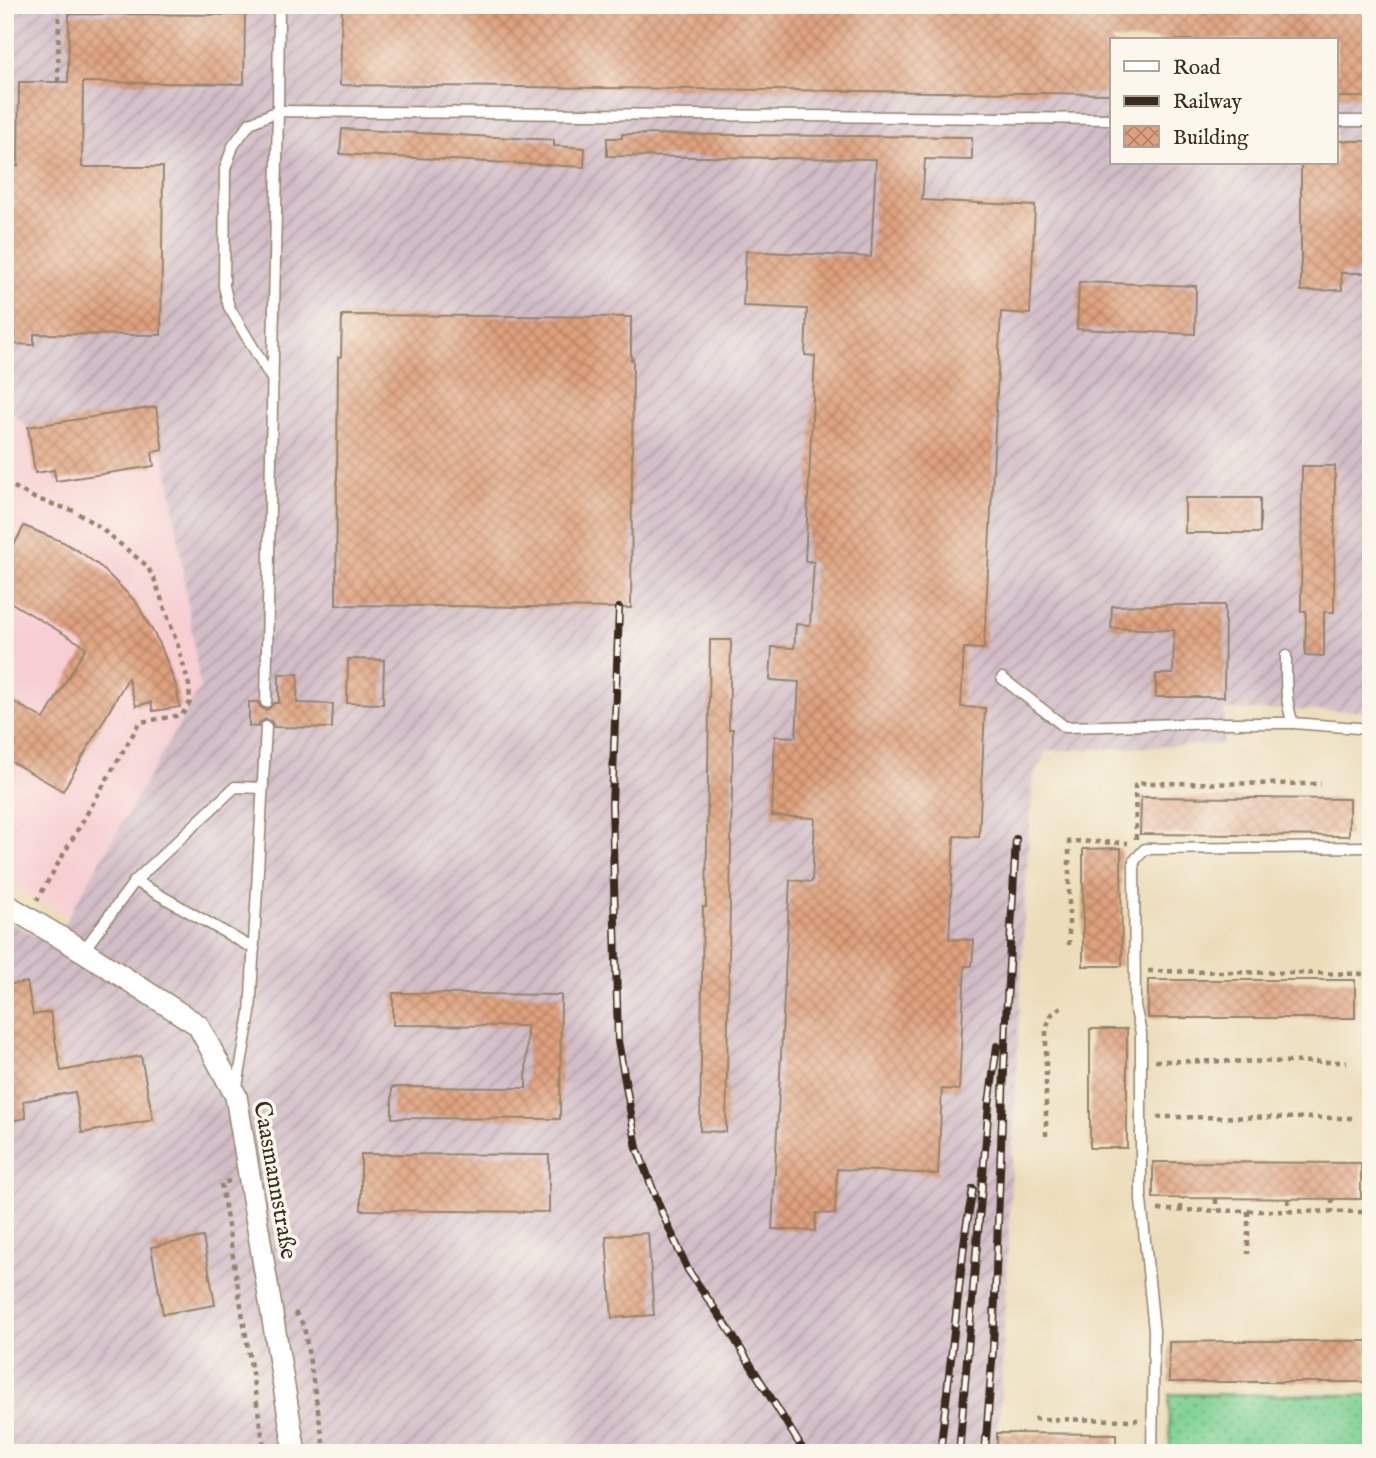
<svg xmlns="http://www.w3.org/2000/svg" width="1376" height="1458" font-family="'IM FELL English',serif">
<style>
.built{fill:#f7cfd3}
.industrial{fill:url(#industrial-furrows);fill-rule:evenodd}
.garden{fill:url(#garden-dots);stroke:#5d7e58;stroke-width:2}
.building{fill:url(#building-cross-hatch)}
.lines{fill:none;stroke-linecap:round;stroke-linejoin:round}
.lane-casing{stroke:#94846c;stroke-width:13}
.street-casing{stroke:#94846c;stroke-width:24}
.path{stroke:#94846c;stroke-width:4.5;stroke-dasharray:5 5;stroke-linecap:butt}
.lane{stroke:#fff;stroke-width:10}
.street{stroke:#fff;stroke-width:21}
.rail-casing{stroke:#3b2a1e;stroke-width:8}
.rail{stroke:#fbf7ec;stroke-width:5;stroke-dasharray:16;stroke-linecap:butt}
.labels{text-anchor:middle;stroke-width:7;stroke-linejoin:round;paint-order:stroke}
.street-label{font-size:24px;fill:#3b2a1e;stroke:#fbf7ec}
</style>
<defs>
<pattern id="industrial-furrows" width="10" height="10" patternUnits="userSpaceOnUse" patternTransform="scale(1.75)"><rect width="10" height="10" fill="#d2bdc7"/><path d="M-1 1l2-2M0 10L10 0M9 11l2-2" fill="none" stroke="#ac9aa1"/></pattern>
<pattern id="garden-dots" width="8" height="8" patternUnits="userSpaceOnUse" patternTransform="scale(1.75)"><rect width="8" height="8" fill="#7fd193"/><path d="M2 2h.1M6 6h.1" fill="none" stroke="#69aa77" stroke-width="1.8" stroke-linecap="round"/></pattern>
<pattern id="building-cross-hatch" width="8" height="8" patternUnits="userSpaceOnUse" patternTransform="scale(1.75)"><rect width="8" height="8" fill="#dfa17d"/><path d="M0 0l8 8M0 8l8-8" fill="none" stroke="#b68366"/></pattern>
</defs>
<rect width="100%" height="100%" fill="#fbf7ec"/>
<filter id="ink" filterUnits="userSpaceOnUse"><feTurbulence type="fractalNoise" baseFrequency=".0143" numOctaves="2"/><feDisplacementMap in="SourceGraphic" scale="14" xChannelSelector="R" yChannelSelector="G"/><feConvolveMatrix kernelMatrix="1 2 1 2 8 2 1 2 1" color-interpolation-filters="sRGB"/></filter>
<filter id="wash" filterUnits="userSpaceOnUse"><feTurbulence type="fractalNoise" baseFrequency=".00686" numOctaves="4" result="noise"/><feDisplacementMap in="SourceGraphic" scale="28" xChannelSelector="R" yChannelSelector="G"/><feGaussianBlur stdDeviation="1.57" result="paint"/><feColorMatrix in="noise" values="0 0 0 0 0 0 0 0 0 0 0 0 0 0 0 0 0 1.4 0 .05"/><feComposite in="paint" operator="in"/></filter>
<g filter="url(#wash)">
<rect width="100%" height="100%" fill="#ecddba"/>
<path class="built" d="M5,406L29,427L156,407L163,450L172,494L200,688L68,917L5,881Z"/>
<path class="industrial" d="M5,5H1371V711L1224,710V744L1046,751L1033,779L1026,880L1000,1409L995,1453H5V919L52,945L200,688L172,494L163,450L156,408L28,427L5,406ZM1112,40H1336V163H1112Z"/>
<path class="garden" d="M1169,1394L1371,1395V1453H1170Z"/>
<g id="blocks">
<g class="building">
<path d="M342,5H1371V97H1336V40H1112V94L340,85Z"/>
<path d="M69,14L245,15L244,84L83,82L82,167H163L161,335L34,334V345L14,344V333H5V166H18L19,82H68Z"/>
<path d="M342,129L554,140V146L585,148L584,167L340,154Z"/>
<path d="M622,134L972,137V160L925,159L922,200L1035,206L1030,314L1001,312L984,649L964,648L961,707L985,708L979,837L954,836L949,939L974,940L972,966H965L959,1090L942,1089L938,1174L837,1169L835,1214L816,1213L815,1231L772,1229L790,880L812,882L815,818L772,816L775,736L796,737L799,682L770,680L772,647L794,648L796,624L810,625L814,562L805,561L815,356L805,355L807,309L743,306L746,251L871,257L876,159L607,156V138H622Z"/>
<path d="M1336,141H1371V273H1341L1342,290L1301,291V163H1336Z"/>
<path d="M1079,282L1196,286L1195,334L1077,329Z"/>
<path d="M342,315L631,317V360L633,359L631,608L336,605L338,357H341Z"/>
<path d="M156,407L163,450L152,452L154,466L56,481L54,470L35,473L28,427Z"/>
<path d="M1302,466H1335L1334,612H1324V656L1305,655L1306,611H1301Z"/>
<rect x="1185" y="498" width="75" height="35"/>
<path d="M24,526L63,542L83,554L102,568L136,602L160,644L176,686L180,707L153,711L151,702L136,706L128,678L63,791L5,758V697L44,719L86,647L5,599V538L15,543Z"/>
<path d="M1154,605H1225L1224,697H1156V674H1173L1174,630L1111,628L1112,606Z"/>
<path d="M710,640H731L729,729H733L726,1132L700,1131L703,907H706Z"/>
<path d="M348,659L384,660L383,704L347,703Z"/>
<path d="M279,674H298L297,703L333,704L332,728L274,727L271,721L266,719L260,722L258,727L249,726V702H258L260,706L265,710L270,708L274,703H279Z"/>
<path d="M1141,797L1349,799V836L1140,834Z"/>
<path d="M1121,848L1122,966H1083V849Z"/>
<rect x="1148" y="980" width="207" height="38"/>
<path d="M27,982L33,1015L50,1012L61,1071L141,1056L153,1120L82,1133L75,1092L23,1101L26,1118L5,1122V985Z"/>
<path d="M393,993L561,995L560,1119L392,1118V1087L526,1088L527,1026L393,1025Z"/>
<rect x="1090" y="1029" width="37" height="119"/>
<path d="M361,1154L549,1155V1212L361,1210Z"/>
<path d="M1153,1162L1361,1163V1199L1153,1198Z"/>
<path d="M648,1233L654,1315L612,1318L606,1236Z"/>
<path d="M203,1237L215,1305L163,1314L151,1247Z"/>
<path d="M1244,1341H1368V1382H1169V1342Z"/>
<path d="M997,1433L1116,1434V1453H997Z"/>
</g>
</g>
</g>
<g filter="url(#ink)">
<use href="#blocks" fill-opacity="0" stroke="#94846c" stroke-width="2"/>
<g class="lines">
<defs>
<g id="lane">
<path d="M1336,121H1371"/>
<path d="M273,381L229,307L224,286L225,169L233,146L250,123L278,111L1112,119"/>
<path d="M1286,656C1286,679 1285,702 1293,723L1371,729"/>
<path d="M1002,678L1065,727L1224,723H1293"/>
<path d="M266,702L278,111L279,5"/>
<path d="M135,881L235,787L263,788"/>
<path d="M83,951L135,881L254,949"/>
<path d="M236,1093L250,1013L266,727"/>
<path d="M1152,1453L1154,1331L1141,1200V1033L1135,1006L1134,861L1145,849L1371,847"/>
</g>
<path id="street" d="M5,904L83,951L198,1025L236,1096L295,1453"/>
</defs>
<use href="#lane" class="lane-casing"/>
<use href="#street" class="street-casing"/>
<g class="path">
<path d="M58,82L59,5"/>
<path d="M5,482L34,498L74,511L98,526L146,565L154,578L178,646L189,685L190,702L182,715L140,722L37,900"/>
<path d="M1136,839L1135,786L1137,783L1321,784"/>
<path d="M1368,861L1371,933"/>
<path d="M1069,945V841L1128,843"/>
<path d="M1148,971L1371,974"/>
<path d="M1155,1061L1347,1062"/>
<path d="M1157,1117L1352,1118"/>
<path d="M1046,1136V1029L1051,1015L1062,1006"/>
<path d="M230,1181L221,1183L265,1453"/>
<path d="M1216,1199V1210"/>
<path d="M1288,1199L1289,1211"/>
<path d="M1332,1199V1212"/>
<path d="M1158,1210L1371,1212"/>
<path d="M1181,1210V1199"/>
<path d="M1248,1211V1254"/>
<path d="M295,1312L304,1326L325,1453"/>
<path d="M1034,1419L1138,1420"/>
</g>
<use href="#lane" class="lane"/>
<use href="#street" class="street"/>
<defs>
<g id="rail">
<path d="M619,608L612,805L618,1041L637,1148L660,1208L688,1270L726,1325L805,1453"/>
<path d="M940,1453L966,1228L973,1189"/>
<path d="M959,1453L989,1104L997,1046"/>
<path d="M985,1453L993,1348L1006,1019L1016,839"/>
</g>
</defs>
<use href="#rail" class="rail-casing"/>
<use href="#rail" class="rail"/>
</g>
</g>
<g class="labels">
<g class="street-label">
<text transform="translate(276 1180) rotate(80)" y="8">Caasmannstraße</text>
</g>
</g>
<rect width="1376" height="1458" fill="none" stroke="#fbf7ec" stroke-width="28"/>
<rect x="1110" y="38" width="228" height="126" fill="#fbf7ec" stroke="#aea59a" stroke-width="2"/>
<rect x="1124" y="61" width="35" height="10" fill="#ffffff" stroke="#aea59a" stroke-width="2"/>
<text x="1173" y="74" font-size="21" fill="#3b2a1e">Road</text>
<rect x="1124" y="96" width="35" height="10" fill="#3b2a1e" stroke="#aea59a" stroke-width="2"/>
<text x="1173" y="108" font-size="21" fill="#3b2a1e">Railway</text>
<rect x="1124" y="126" width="35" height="21" fill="url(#building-cross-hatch)" stroke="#aea59a" stroke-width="2"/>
<text x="1173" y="144" font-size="21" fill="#3b2a1e">Building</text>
</svg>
